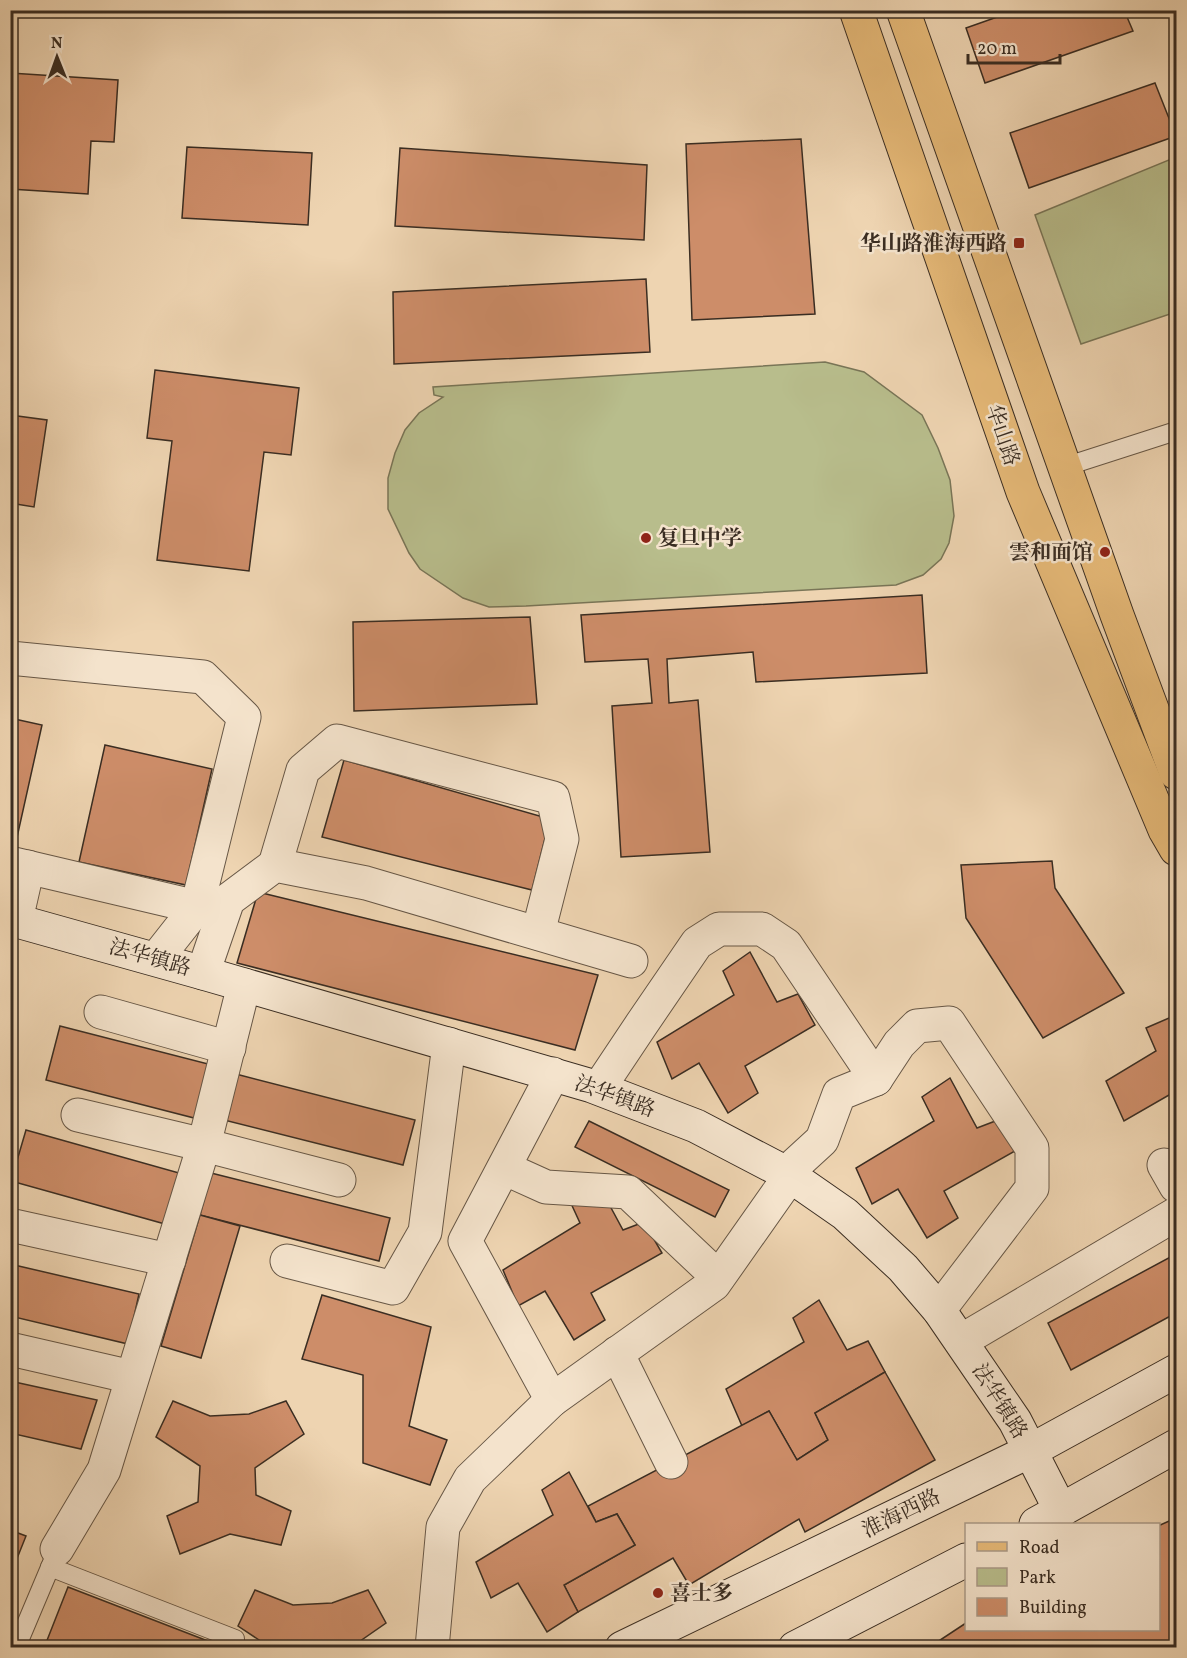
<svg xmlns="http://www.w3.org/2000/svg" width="1187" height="1658" font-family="Vollkorn,'Noto Serif SC',serif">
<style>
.green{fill:#b8bd8c;stroke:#797557;stroke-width:1.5}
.building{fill:#cd8d69;stroke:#3a2d22;stroke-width:1.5}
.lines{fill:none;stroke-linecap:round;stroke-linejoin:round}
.lane-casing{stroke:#675746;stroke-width:20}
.street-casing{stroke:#675746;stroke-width:35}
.secondary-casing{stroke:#3a2d22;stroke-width:35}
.primary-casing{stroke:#3a2d22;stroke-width:35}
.lane{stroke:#f4e3cc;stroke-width:18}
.street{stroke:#f4e3cc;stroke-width:33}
.secondary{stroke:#f4e3cc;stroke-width:33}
.primary{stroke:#e7ba78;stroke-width:33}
.poi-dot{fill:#8f2418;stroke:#f4e3cc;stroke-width:2}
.labels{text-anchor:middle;stroke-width:5;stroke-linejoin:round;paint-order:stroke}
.poi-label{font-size:21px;font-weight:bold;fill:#3a2d22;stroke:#f4e3cc;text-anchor:end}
.street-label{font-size:21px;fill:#3a2d22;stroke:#f4e3cc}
</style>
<rect width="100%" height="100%" fill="#eed4b1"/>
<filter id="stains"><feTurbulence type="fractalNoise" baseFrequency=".00333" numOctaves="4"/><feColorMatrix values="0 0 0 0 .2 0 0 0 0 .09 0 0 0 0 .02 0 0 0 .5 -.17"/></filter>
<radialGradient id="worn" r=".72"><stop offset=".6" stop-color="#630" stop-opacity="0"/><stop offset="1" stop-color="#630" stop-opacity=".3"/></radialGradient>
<g class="green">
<path d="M1176,157V312L1081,344L1035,215Z"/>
<path d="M825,362L864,372L922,415L938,448L950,480L954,516L949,543L941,559L923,575L896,585L526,606L489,607L463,598L420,569L409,553L388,509V478L395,453L405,430L419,413L443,397L434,395L433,387Z"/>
</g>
<g class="building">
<path d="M1017,10H1124L1133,31L985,83L966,28Z"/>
<path d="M10,73L118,80L114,142L91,141L88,194L10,189Z"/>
<path d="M1155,83L1176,136L1029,188L1010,133Z"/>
<path d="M801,139L815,314L692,320L686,144Z"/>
<path d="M187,147L312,153L308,225L182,218Z"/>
<path d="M400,148L647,165L644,240L395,226Z"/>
<path d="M646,279L650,352L394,364L393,292Z"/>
<path d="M155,370L299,388L291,455L264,452L249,571L157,560L172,441L147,438Z"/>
<path d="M10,415L47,420L34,507L10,503Z"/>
<path d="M922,595L927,673L756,682L753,652L667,659L669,703L698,700L710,852L621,857L612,706L652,703L648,659L585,662L581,615Z"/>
<path d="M530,617L537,704L354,711L353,622Z"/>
<path d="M10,718L42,725L16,842L10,841Z"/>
<path d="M105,745L212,769L186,885L79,862Z"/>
<path d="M344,760L550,819L532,890L322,837Z"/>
<path d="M1052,861L1055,888L1124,993L1043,1038L966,918L961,865Z"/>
<path d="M258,892L598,975L575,1050L237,963Z"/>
<path d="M750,952L777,1002L798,994L815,1025L745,1066L758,1093L728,1113L699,1063L672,1079L657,1042L734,995L723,971Z"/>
<path d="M1176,1015V1091L1124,1121L1106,1081L1156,1051L1146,1028Z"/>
<path d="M60,1026L212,1065L198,1119L46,1080Z"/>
<path d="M232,1073L415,1120L403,1165L220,1119Z"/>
<path d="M950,1078L977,1128L998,1120L1015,1151L944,1191L958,1218L927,1238L898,1189L872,1204L856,1168L934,1121L922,1097Z"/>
<path d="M589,1121L729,1190L715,1217L575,1147Z"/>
<path d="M26,1130L179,1173L165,1224L11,1181Z"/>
<path d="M211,1173L390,1218L379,1261L200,1215Z"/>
<path d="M596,1180L623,1230L644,1222L662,1253L591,1293L605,1320L574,1340L545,1291L518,1306L503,1270L580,1223L569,1199Z"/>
<path d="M200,1215L240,1226L201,1358L161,1346Z"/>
<path d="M1176,1254V1313L1071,1370L1048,1323Z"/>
<path d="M10,1264L139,1294L128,1344L10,1316Z"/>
<path d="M322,1295L431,1327L409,1426L447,1440L430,1485L363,1463V1375L302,1359Z"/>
<path d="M819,1300L847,1350L868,1341L885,1372L815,1413L828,1440L797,1460L769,1411L742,1426L726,1389L804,1342L793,1318Z"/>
<path d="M885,1372L935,1460L805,1532L799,1519L689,1585L673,1558L578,1612L564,1585L635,1545L617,1514L596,1522L588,1506L769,1411L797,1460L828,1440L815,1413Z"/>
<path d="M10,1381L97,1400L81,1449L10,1433Z"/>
<path d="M173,1401L210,1416L249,1414L286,1401L304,1434L255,1468L256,1495L291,1511L281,1545L230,1534L180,1554L167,1516L198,1502L200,1466L156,1437Z"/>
<path d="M569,1472L596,1522L617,1514L635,1545L564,1585L578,1612L547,1632L518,1583L491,1598L476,1562L553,1515L542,1490Z"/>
<path d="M1176,1518V1648H928L966,1623V1630H1158V1526Z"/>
<path d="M10,1530L26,1536L10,1576Z"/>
<path d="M68,1587L226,1648H44Z"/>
<path d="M255,1590L293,1605L332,1603L368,1590L386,1623L350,1648H271L238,1626Z"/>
</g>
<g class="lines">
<defs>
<g id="lane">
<path d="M1064,467L1176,431"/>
<path d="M50,1567L235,1639V1648"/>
<path d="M16,1648L54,1558"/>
</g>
<g id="street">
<path d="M10,658L203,677L244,717L197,907L156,959"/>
<path d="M10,863L197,907"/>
<path d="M275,865L303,770L337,741L553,798L562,839L538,933"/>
<path d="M16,920L28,867"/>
<path d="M203,973L228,900L275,865L366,883L631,961"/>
<path d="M101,1012L229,1048"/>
<path d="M553,1074L465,1241L552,1400L714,1284L790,1176"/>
<path d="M599,1088L641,1025L697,943L719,929H762L786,945L876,1079"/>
<path d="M78,1115L204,1145L339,1180"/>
<path d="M1164,1165L1176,1186"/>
<path d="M504,1168L546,1187L628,1192L718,1277"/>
<path d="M786,1173L822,1140L839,1094L876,1079L899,1044L917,1026L949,1023L1032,1148V1188L939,1310"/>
<path d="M10,1225L169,1260"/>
<path d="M287,1261L393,1288L425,1232L449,1044"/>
<path d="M961,1341L1176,1214"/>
<path d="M10,1349L132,1377"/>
<path d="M617,1353L671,1462"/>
<path d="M57,1549L104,1470L204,1145L244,985"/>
<path d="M432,1648L443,1527L470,1479L552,1400"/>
</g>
<g id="secondary">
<path d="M10,919L203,973L592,1086L696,1126L786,1173L845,1214L903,1268L939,1310L1015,1421L1061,1511"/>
<path d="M1036,1524L1176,1446"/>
<path d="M622,1648L1030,1451L1176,1371"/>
<path d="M795,1648L966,1560"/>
</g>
<g id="primary">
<path d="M856,10L1023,492L1165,830L1176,849"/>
<path d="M903,10L1117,615L1176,773"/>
</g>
</defs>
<use href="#lane" class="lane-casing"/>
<use href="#street" class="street-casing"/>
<use href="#secondary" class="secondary-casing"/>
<use href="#primary" class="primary-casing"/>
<use href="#lane" class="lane"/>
<use href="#street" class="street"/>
<use href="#secondary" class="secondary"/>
<use href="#primary" class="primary"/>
</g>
<g class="poi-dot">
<rect x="1013" y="237" width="12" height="12" rx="3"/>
<circle cx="646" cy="538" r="6"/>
<circle cx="1105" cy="552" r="6"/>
<circle cx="658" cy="1593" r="6"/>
</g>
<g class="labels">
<g class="poi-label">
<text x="1007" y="250">华山路淮海西路</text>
<text x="658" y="545" text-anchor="start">复旦中学</text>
<text x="1093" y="559">雲和面馆</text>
<text x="670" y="1600" text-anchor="start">喜士多</text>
</g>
<g class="street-label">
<text transform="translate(1003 435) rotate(71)" y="7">华山路</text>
<text transform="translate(150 957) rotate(16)" y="7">法华镇路</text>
<text transform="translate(615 1096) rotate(20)" y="7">法华镇路</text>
<text transform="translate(1000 1401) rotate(58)" y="7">法华镇路</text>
<text transform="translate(901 1513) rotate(-26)" y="7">淮海西路</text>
</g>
</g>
<rect width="1187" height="1658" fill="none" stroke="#eed4b1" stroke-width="36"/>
<rect x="12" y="12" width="1163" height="1634" fill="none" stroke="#3a2d22" stroke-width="3"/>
<rect x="18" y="18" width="1151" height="1622" fill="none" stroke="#3a2d22" stroke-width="1.5"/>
<rect x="965" y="1523" width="195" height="108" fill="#f4e3cc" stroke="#aa9a88" stroke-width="1.5"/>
<rect x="977" y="1542" width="30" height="9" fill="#e7ba78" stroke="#aa9a88" stroke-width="1.5"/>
<text x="1019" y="1553" font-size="18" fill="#3a2d22">Road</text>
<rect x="977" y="1568" width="30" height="18" fill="#b8bd8c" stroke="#aa9a88" stroke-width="1.5"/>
<text x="1019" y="1583" font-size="18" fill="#3a2d22">Park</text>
<rect x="977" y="1598" width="30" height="18" fill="#cd8d69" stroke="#aa9a88" stroke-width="1.5"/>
<text x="1019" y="1613" font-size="18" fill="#3a2d22">Building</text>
<g transform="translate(57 57) rotate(359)" stroke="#f4e3cc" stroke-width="4.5" paint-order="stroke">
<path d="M0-4.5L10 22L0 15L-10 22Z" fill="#3a2d22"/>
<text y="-9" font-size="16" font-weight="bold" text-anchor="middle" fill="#3a2d22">N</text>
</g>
<path d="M968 54v9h92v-9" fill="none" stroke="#3a2d22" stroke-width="3"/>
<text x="977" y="54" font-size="18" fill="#3a2d22" stroke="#f4e3cc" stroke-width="4.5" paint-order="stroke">20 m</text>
<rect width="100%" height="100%" filter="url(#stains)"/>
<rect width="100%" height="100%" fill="url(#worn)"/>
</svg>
